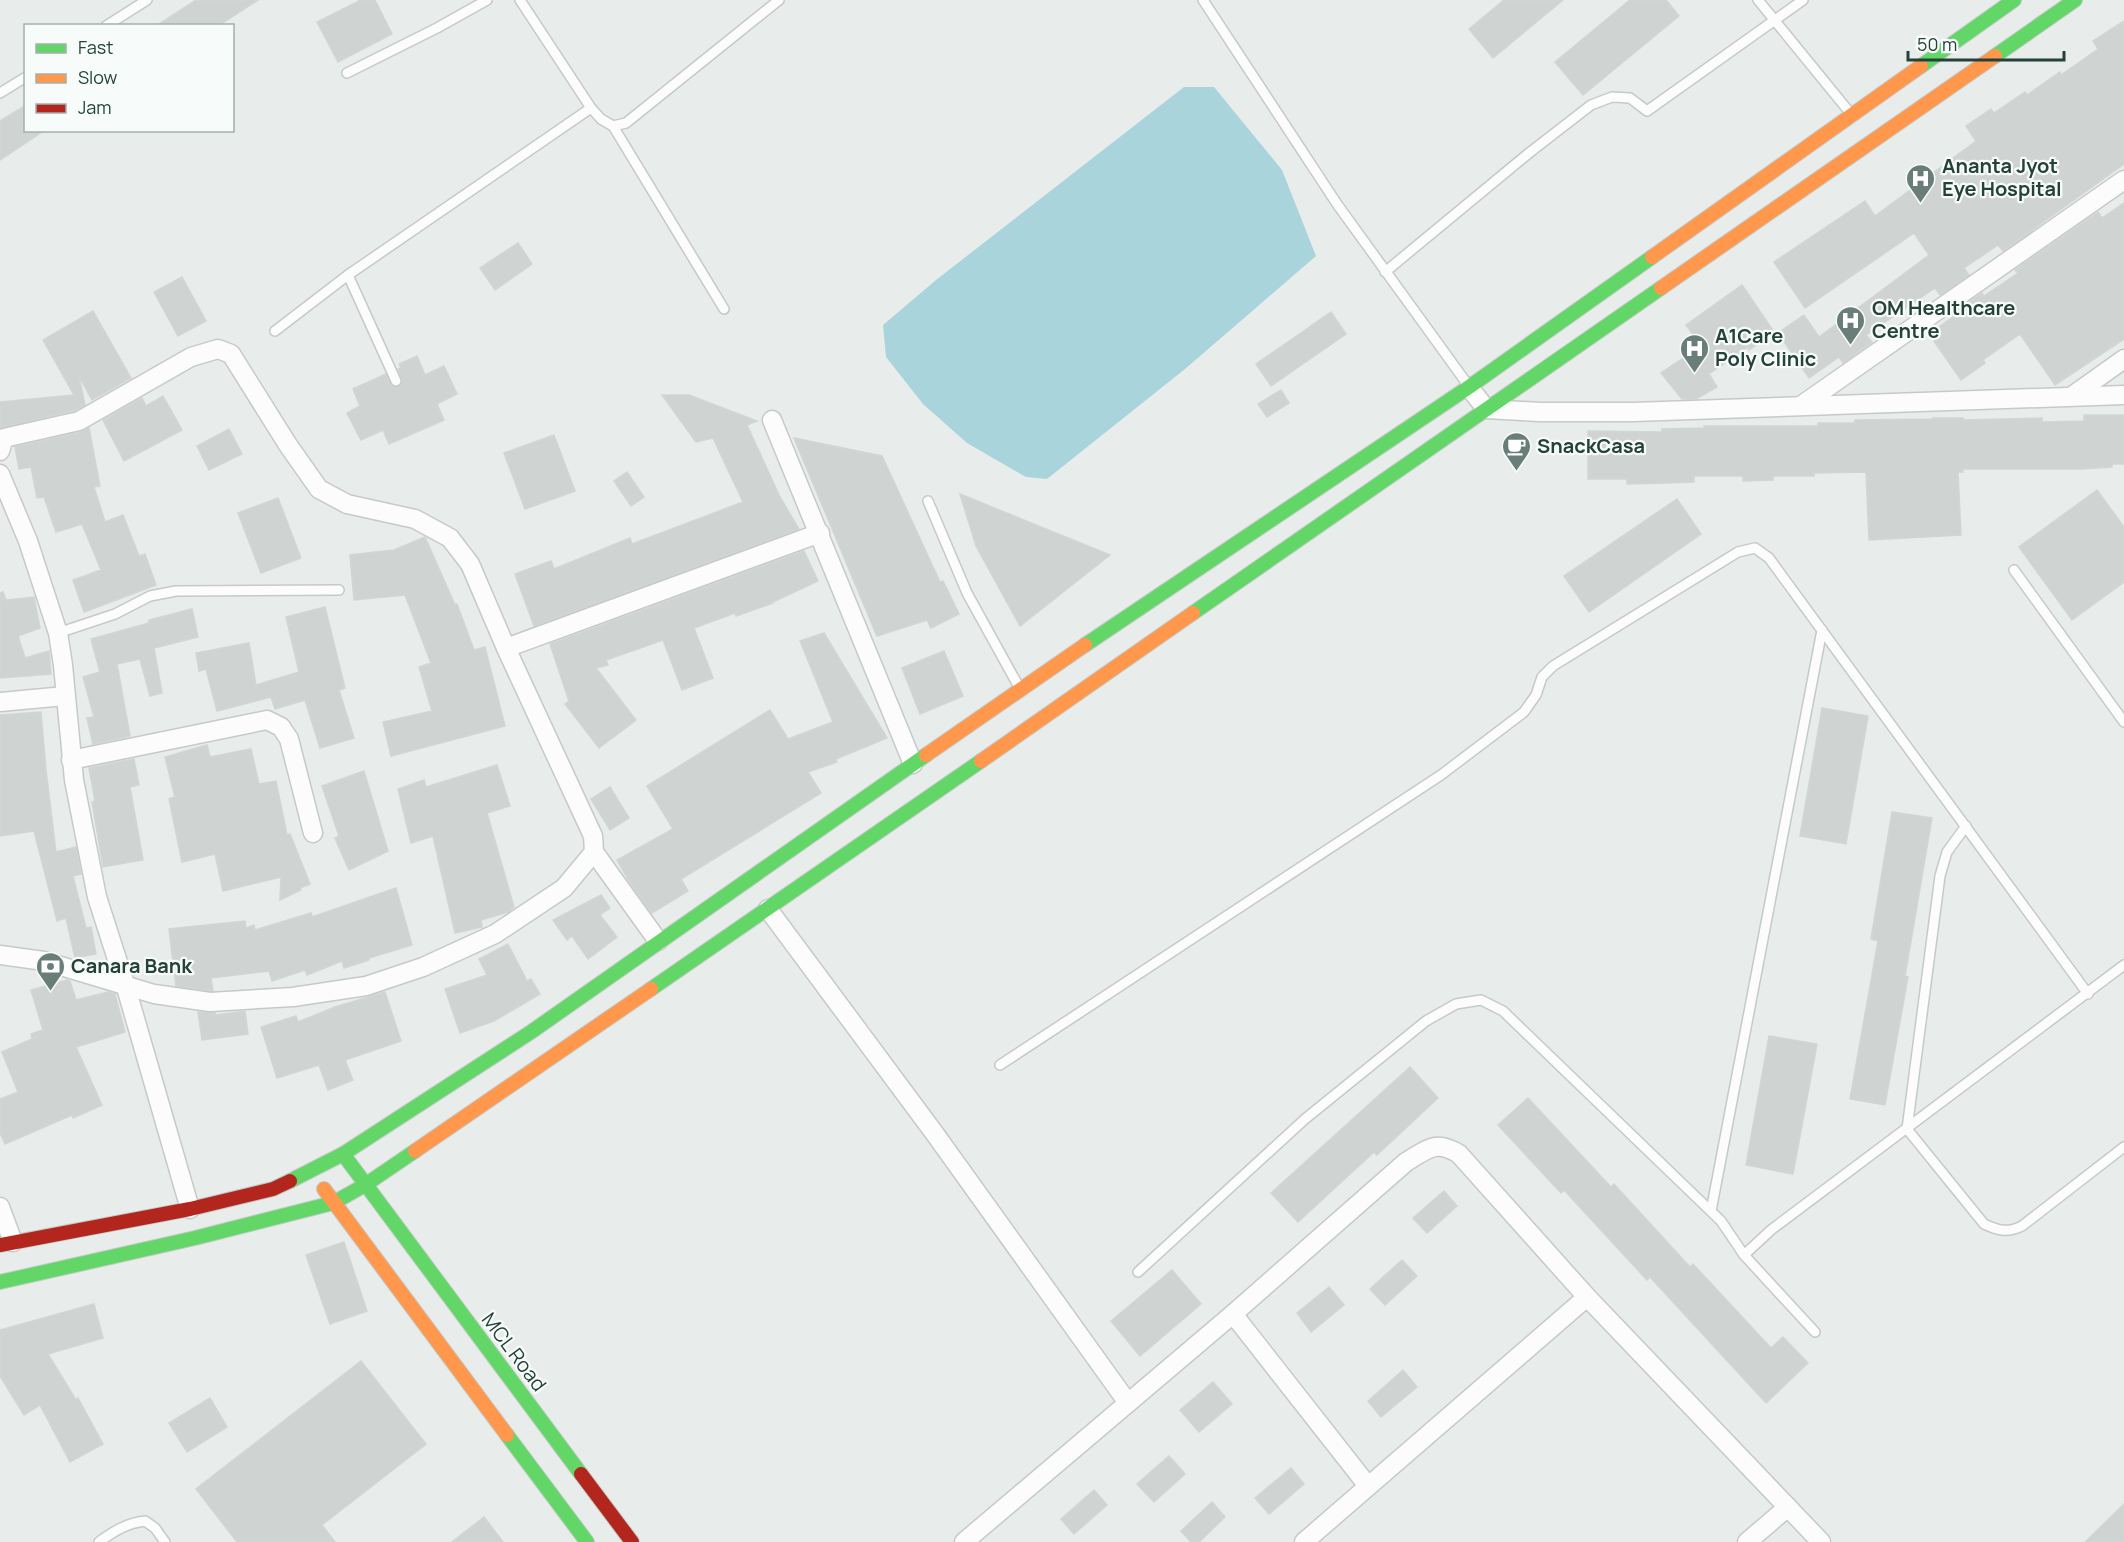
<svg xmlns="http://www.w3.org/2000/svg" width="2124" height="1542" font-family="Manrope,sans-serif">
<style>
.water{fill:#a9d4db}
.building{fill:#cfd4d2;stroke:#d1d6d4;stroke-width:1.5}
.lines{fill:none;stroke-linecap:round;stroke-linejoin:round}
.lane-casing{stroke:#c5cac8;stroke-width:12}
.street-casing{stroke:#c5cac8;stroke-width:21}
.fast-casing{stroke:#c3cbc8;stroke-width:16}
.slow-casing{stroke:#c3cbc8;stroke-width:16}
.jam-casing{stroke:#c3cbc8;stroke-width:16}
.lane{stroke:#fcfcfc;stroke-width:9}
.street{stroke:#fcfcfc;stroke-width:18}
.fast{stroke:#63d668;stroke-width:14}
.slow{stroke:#ff974d;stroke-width:14}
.jam{stroke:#b3261e;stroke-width:14}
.labels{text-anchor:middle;stroke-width:4.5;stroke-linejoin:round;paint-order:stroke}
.poi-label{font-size:20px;font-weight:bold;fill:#24423a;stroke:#f7fbf9;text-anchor:start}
.street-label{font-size:20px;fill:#24423a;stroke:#f7fbf9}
</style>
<rect width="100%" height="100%" fill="#e8edeb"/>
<path class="water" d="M1184,87H1214L1282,170L1316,256L1185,369L1047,479L1026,477L967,443L923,404L886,357L883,325L936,280Z"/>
<g class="building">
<path d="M196,0H258L218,26H156Z"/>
<path d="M361,0H375L392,34L338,62L317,22Z"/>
<path d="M1504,0H1563L1493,58L1469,29Z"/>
<path d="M1630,0H1666L1679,16L1583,95L1555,62Z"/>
<path d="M2124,21V164L2003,251L1998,245L1964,268L1969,275L1940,295L1935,288L1866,335L1872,342L1843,363L1839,357L1809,378L1778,333L1804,315L1819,337L1929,255L1914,233L1805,308L1774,262L1865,201L1875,216L1976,141L1966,126L1991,109L1994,113L2025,92L2027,95L2060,72L2061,75L2098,49L2093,41Z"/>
<path d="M26,105V130H45L0,160V121Z"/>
<path d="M2124,203V339L2055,385L2020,334L1983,360L1985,363L1961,380L1929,334L1954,316L1952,314L1982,293L1984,296L2018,273L2015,270L2098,212L2102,218Z"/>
<path d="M518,243L532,264L495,290L480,268Z"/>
<path d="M182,277L206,321L178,336L154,292Z"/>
<path d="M1742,285L1774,332L1749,350L1748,347L1709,374L1717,387L1696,399H1682L1661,373L1701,346L1686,325Z"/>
<path d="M93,311L131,378L92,400L79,376L85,405L75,410L0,428V402L74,395L43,340Z"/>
<path d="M1331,312L1346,334L1271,386L1256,364Z"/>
<path d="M417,356L425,375L444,366L457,394L437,404L444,420L389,444L383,430L361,440L347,413L360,406L353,389L386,374L392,386L399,387L403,381L398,369L401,368L399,364Z"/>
<path d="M1281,390L1289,403L1267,417L1258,404Z"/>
<path d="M662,395H689L757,421L747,425L780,497L799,529L534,626L515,574L551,561L554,569L630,538L632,544L743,502L713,438L696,442Z"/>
<path d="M163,396L182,430L124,461L103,420L142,398L146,406Z"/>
<path d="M2084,415H2124V464H2112V467L2081,469H1963V472H1958L1961,535L1869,540L1866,472L1814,473V476H1773V480L1743,481V476H1694V482L1666,483L1627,484V479H1588V431L1662,432V429L1706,428L1704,426H1818V423H1855V420L1933,419V418H1963V420L2042,418V422L2084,421Z"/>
<path d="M89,428L100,486L94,487L105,522L123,515L139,556L145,554L156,585L84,612L73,580L101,570L82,524L56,532L44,497L37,498L31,467L19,469L15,447L81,432Z"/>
<path d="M229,429L242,454L209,470L197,446Z"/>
<path d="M554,435L575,491L525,509L504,453Z"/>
<path d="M794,438L882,456L940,582L943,581L959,614L931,628L927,620L877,636Z"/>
<path d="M627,472L644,497L631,506L614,481Z"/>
<path d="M2097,490L2124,527V582L2072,620L2019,547Z"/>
<path d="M960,494L1110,555L1020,626L976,546Z"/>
<path d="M278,498L301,558L261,573L238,513Z"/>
<path d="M1677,499L1701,534L1589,612L1564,576Z"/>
<path d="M425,537L455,605L457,604L474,650L485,647L505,726L391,756L383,722L432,711L419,667L431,663L405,595L354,600L350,555L394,550Z"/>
<path d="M804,551L818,581L773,602V603L736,616L735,613L694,628L713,678L682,690L663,640L606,660L608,665L596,668L636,720L599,748L565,704L569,701L550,644Z"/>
<path d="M3,592L6,600L34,597L40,628L18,636L25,658L49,651L51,674L0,678V593Z"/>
<path d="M325,607L345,688L339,690L354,738L320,748L305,700L275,709L271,697L217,711L206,669L199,671L196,653L249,643L256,685L299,672L286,617Z"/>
<path d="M192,609L198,637L154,648L162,693L150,696L140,659L117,664L130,736L93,744L87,718L94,717L83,677L100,672L91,639L149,623V620Z"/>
<path d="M824,633L887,738L836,759L837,762L808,772L821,793L681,879L688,891L652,913L629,881L617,860L673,829L647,786L770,710L788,739L833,722L800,641Z"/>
<path d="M944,651L963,696L920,714L902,668Z"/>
<path d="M1822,708L1868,716L1846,844L1800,836Z"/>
<path d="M41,712L46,770L56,852L76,847L81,874L73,876L86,928L91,927L96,954L75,958L66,918L57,921L34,831L0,836V715Z"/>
<path d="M207,745L210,757L251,749L259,784L276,781L287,835L290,834L310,884L300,888L301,890L280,900L281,877L223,891L215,854L182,862L169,799L175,797L165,757Z"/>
<path d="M134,759L139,785L130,787L143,860L103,867L92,802L95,801L89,768Z"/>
<path d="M497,765L510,806L487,813L514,907L508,912L481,920L482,927L455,933L433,836L411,843L398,789L424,780L426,787Z"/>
<path d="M364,771L388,851L349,870L335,838L339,836L322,786Z"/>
<path d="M610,787L629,818L610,830L591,799Z"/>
<path d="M1892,812L1932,818L1905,976L1908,977L1885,1105L1850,1099L1878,941L1871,939Z"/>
<path d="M396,888L412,945L369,958V960L344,968L342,961L307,975L305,970L272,981L269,971L211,978L213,991L176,986L169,929L245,921L246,928L254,925L255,930L311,913L312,917Z"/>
<path d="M601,895L610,908L600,915L617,937L588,959L572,936L567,940L553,920Z"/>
<path d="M508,944L527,981L531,979L540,994L494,1021L460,1033L445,989L487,975L479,959Z"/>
<path d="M67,980L70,981L76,1000L108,992L115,994L125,1032L76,1047L102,1105L73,1118L72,1115L5,1144L0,1133V1099L18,1092L2,1052L32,1039L31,1034L43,1030L31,990Z"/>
<path d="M385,992L401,1041L345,1060L353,1080L328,1090L319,1065L277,1078L261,1027L296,1016L298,1022L335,1007Z"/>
<path d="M245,1011L248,1034L202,1040L198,1012L215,1013L216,1015Z"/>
<path d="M1769,1036L1817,1044L1793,1174L1746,1165Z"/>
<path d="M1410,1067L1438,1098L1377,1155L1374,1152L1298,1222L1271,1193Z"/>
<path d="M1528,1098L1611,1187L1614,1184L1690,1267L1693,1264L1771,1348L1783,1337L1808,1363L1766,1403L1650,1277L1647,1280L1564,1190L1561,1193L1498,1125Z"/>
<path d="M1444,1191L1457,1206L1427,1233L1413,1218Z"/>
<path d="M344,1242L367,1311L330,1324L306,1255Z"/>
<path d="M1402,1260L1417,1276L1385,1305L1370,1289Z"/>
<path d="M1172,1270L1201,1304L1140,1356L1111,1321Z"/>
<path d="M1329,1287L1344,1305L1311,1332L1297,1313Z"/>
<path d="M94,1304L103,1338L48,1354L76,1400L78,1398L103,1444L70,1462L40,1405L24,1415L0,1376V1330Z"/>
<path d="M361,1361L426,1444L322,1525L335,1542H237L196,1489Z"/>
<path d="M1403,1370L1417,1387L1381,1417L1368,1401Z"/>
<path d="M1213,1382L1232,1404L1199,1432L1180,1410Z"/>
<path d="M210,1398L227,1427L187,1452L169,1423Z"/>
<path d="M1169,1456L1185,1474L1154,1502L1137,1484Z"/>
<path d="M1291,1468L1304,1484L1269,1514L1255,1498Z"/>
<path d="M1094,1490L1107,1505L1074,1534L1061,1519Z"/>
<path d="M1212,1502L1225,1517L1199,1542H1191L1181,1531Z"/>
<path d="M2124,1504V1542H2085Z"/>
<path d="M484,1517L503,1542H452Z"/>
</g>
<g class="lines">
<defs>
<g id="lane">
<path d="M520,0L591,108L601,119L613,126L626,123L779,0"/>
<path d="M1203,0L1337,204L1468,385"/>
<path d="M1758,0L1851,114"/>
<path d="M106,26L147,0"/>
<path d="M347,73L437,28L487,0"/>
<path d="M0,93L26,77"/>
<path d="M613,126L724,309"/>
<path d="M1385,272L1529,153L1591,105L1612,97L1630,98L1647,111L1803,0"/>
<path d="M348,275L396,381"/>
<path d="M275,331L348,275L591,108"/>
<path d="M928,501L967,593L1019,687"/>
<path d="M2014,570L2124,722"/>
<path d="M58,633L115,614L150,596L176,591L339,590"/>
<path d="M1966,826L1947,852L1940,876L1907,1129L1984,1224C1999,1231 2008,1233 2022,1226L2124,1147"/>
<path d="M1000,1065L1441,775L1524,712L1536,695L1542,677L1553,666L1738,552L1755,548L1769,558L2088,994"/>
<path d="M1711,1211L1822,630"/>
<path d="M1744,1255L1815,1332"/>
<path d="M1138,1272L1305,1119L1426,1021L1456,1004L1481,1000L1503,1011L1721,1221L1744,1255L1771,1230L2124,965"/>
<path d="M99,1542C114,1531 127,1523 145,1521L155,1528L165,1542"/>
</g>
<g id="street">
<path d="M1469,387L1486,409L1540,412H1633L2124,395"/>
<path d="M2072,396L2124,359"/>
<path d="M1802,405L2124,180"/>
<path d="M772,420L913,764"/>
<path d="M0,451L4,438L79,421L191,357L218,349L231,354L288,445L319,489L347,504L415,519L450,538L470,564L506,648L593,836L594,852L564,888L495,934L423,967L366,986L293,997L210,1002L154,994L44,961L0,955"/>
<path d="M0,474L28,541L58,633L63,665L74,780L97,897L125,984L190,1209"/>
<path d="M506,648L820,533"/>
<path d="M0,702L65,696"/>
<path d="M71,760L267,720L281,727L289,739L313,833"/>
<path d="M594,852L658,941"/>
<path d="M768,909L935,1134L1128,1403"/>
<path d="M0,1207L13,1242"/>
<path d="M1233,1314L1368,1486"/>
<path d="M964,1542L1233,1314L1406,1162C1427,1150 1435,1139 1459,1154L1587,1297L1821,1542"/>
<path d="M1304,1542L1587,1297"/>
<path d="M1747,1542L1788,1507"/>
</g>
<g id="fast">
<path d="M1995,56L2075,0"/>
<path d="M1921,66L2014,0"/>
<path d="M1193,613L1661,288"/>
<path d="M1085,645L1469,387L1652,257"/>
<path d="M651,989L981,761"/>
<path d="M343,1154L581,1474"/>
<path d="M290,1181L343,1154L531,1032L926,755"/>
<path d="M0,1282L195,1238L333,1203L365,1185L415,1151"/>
<path d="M507,1435L587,1542"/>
</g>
<g id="slow">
<path d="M1652,257L1921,66"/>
<path d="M1661,288L1995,56"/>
<path d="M926,755L1085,645"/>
<path d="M981,761L1193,613"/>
<path d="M415,1151L651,989"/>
<path d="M324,1189L507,1435"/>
</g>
<g id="jam">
<path d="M0,1245L190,1209L273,1189L290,1181"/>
<path d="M581,1474L632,1542"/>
</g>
</defs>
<use href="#lane" class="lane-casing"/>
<use href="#street" class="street-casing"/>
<use href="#fast" class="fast-casing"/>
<use href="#slow" class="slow-casing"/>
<use href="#jam" class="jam-casing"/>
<use href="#lane" class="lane"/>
<use href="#street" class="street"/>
<use href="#fast" class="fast"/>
<use href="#slow" class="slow"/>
<use href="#jam" class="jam"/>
</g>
<defs>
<symbol id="hospital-pin" viewBox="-11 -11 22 30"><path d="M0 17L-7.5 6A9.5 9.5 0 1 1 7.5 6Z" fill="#697e78" stroke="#f7fbf9"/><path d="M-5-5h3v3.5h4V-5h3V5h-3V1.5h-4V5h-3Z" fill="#fff"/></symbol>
<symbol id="cafe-pin" viewBox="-11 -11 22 30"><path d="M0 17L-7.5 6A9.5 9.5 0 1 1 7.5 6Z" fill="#697e78" stroke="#f7fbf9"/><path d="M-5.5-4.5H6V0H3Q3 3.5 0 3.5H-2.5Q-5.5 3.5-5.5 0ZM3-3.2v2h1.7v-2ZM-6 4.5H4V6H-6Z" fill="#fff"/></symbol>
<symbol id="bank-pin" viewBox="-11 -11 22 30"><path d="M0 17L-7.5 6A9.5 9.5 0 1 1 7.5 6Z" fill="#697e78" stroke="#f7fbf9"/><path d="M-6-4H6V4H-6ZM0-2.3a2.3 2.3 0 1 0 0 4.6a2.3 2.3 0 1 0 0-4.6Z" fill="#fff"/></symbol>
</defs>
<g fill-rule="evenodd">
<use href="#hospital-pin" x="1904" y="162" width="33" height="45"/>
<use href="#hospital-pin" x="1834" y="304" width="33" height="45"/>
<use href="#hospital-pin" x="1678" y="332" width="33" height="45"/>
<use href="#cafe-pin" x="1500" y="430" width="33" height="45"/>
<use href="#bank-pin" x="34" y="950" width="33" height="45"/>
</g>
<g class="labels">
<g class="poi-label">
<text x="1942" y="173">Ananta Jyot<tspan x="1942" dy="23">Eye Hospital</tspan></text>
<text x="1872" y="315">OM Healthcare<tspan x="1872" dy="23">Centre</tspan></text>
<text x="1715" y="343">A1Care<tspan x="1715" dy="23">Poly Clinic</tspan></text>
<text x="1537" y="453">SnackCasa</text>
<text x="71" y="973">Canara Bank</text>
</g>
<g class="street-label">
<text transform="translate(514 1352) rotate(53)" y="7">MCL Road</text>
</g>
</g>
<rect x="24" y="24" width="210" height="108" fill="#f7fbf9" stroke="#a3b1ad" stroke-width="1.5"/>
<rect x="36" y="44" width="30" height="9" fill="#63d668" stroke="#a3b1ad" stroke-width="1.5"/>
<text x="78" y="54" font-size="18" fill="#24423a">Fast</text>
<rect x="36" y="74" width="30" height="9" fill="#ff974d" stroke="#a3b1ad" stroke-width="1.5"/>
<text x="78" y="84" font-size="18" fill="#24423a">Slow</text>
<rect x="36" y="104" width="30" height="9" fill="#b3261e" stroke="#a3b1ad" stroke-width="1.5"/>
<text x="78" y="114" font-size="18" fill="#24423a">Jam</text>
<path d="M1908 51v9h156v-9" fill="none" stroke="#24423a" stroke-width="3"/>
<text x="1917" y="51" font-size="18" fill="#24423a" stroke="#f7fbf9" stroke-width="4.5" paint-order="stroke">50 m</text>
</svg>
